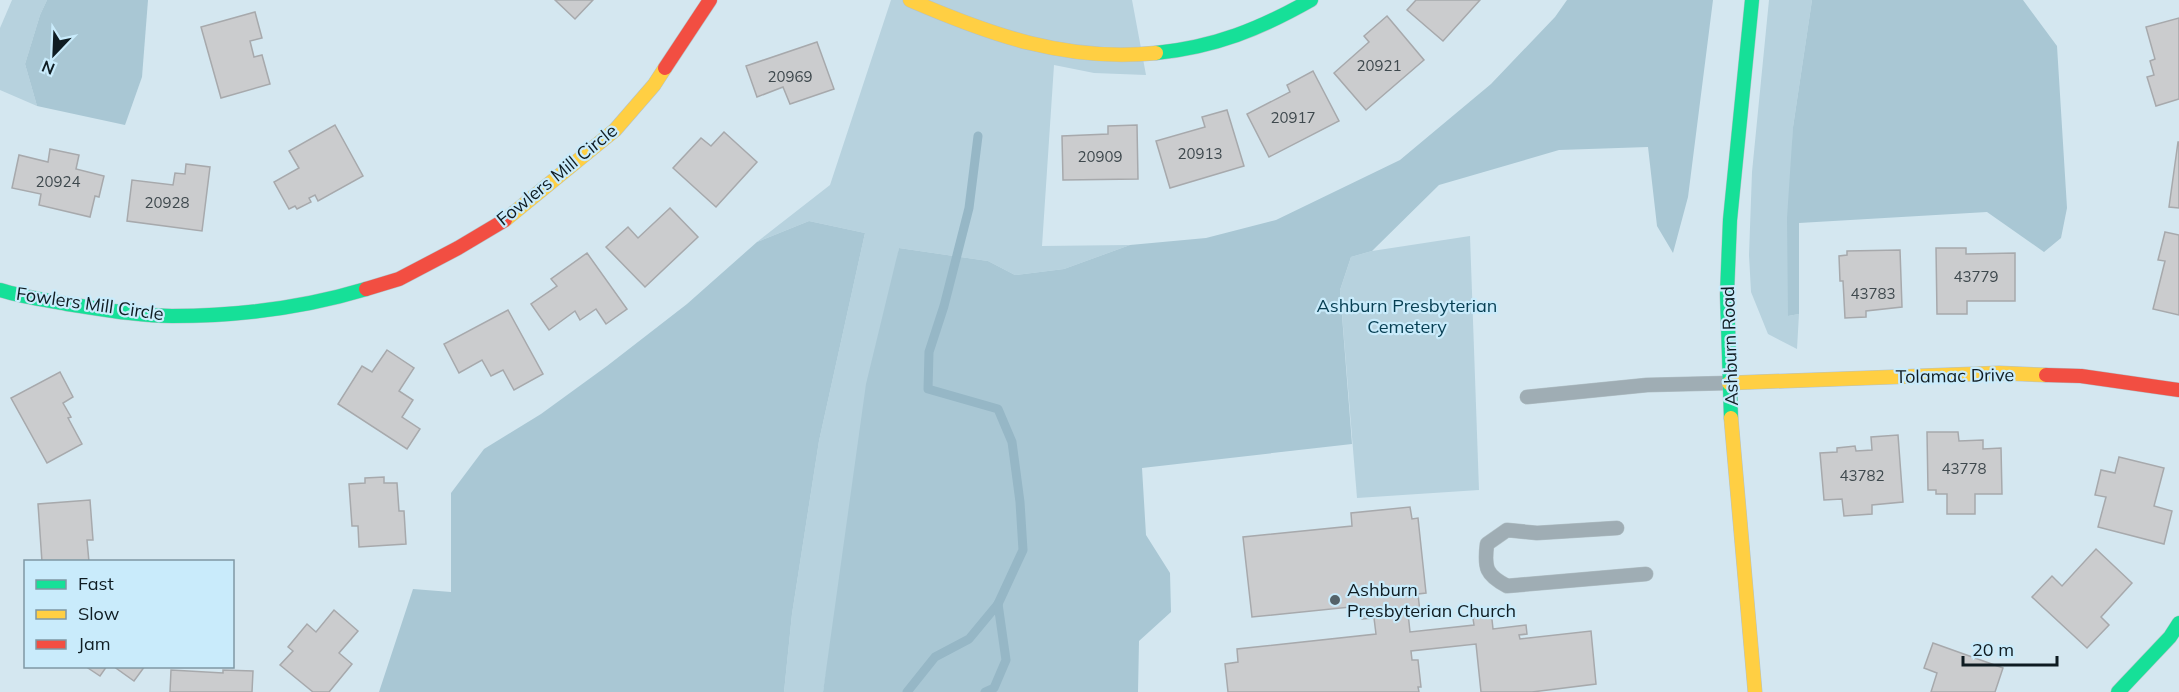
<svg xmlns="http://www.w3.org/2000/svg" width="2179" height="692" font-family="Mulish,sans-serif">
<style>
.green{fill:#b7d2de}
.forest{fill:#a9c7d4}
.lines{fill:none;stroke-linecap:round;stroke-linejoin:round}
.stream{stroke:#96b7c6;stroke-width:9}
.building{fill:#cbccce;stroke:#a7a9ac;stroke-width:1.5}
.lane-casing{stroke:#b3c2c8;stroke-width:15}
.fast-casing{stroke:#b3c2c8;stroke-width:15}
.slow-casing{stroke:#b3c2c8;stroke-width:15}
.jam-casing{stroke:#b3c2c8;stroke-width:15}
.lane{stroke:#9fadb4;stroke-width:14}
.fast{stroke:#16e098;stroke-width:14}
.slow{stroke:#ffcf43;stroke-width:14}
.jam{stroke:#f24e42;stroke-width:14}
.poi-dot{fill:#54636a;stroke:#c9ebfb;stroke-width:2}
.labels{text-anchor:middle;stroke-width:4.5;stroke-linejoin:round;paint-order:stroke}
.number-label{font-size:15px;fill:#3e484d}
.street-label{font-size:18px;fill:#0f1c22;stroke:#c9ebfb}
.park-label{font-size:18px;fill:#063e52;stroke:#c9ebfb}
.poi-label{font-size:18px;fill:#0f1c22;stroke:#c9ebfb;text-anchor:start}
</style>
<rect width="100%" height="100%" fill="#d4e7f0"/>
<g class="green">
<path d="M12,0H47L40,15L25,64L37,106L0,90V28Z"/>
<path d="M891,0H1132L1146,75L1094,73L1054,65L1042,246L1130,245L1064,269L1015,275L988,261L899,248L823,692H784L792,614L819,441L865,233L809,221L757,242L830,185Z"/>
<path d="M1769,0H1812L1793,127L1788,316L1799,314L1797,349L1768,334L1751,292L1749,255L1752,172Z"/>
<path d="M1470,236L1479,490L1357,498L1340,290L1351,257L1372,251Z"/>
</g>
<g class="forest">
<path d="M47,0H148L142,77L125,125L37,106L25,64L40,15Z"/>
<path d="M1567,0H1713L1688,197L1673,253L1657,226L1648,147L1559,150L1439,185L1372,251L1351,257L1340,290L1352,444L1142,468L1146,535L1170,573L1171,612L1139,641L1138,692H823L866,384L899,248L988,261L1015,275L1064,269L1130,245L1206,238L1276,220L1400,160L1491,84L1555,17Z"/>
<path d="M1812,0H2023L2057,46L2067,208L2061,238L2044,252L1987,212L1799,223V314L1788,316L1787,218L1793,127Z"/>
<path d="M809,221L865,233L819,441L792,614L784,692H379L413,589L451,592V493L484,449L541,414L607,366L687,304L757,242Z"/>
</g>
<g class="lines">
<g class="stream">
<path d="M907,692L935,657L969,639L998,604L1023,550L1020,502L1012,442L998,409L928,389L929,352L944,306L969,208L978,136"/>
<path d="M985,692L994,688L1006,660L998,604"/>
</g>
</g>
<g class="building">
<path d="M555,0H593L575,19Z"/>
<path d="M1416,0H1480L1443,41L1407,10Z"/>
<path d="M255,12L262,38L250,41L254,57L262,55L270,84L221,98L201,27Z"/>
<path d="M1387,16L1424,60L1366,110L1334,73L1369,42L1364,36Z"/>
<path d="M2179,18V99L2156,106L2147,77L2154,75L2150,61L2155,59L2146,27Z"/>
<path d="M817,42L834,89L790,104L783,87L757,97L746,66Z"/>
<path d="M1313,71L1339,121L1269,157L1247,114L1290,92L1287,85Z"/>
<path d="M1227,110L1244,166L1170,188L1156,141L1205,127L1202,117Z"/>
<path d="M335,125L363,176L318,201L315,195L309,198L311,202L297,209L295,206L289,209L274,182L299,168L289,151Z"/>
<path d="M1137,125L1138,179L1063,180L1062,136L1108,134V126Z"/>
<path d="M724,132L757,162L716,207L673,168L701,138L711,146Z"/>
<path d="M2178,142H2179V208L2169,207Z"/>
<path d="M50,149L79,155L76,169L104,176L99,197L95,196L90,217L39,205L41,194L12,188L19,155L48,162Z"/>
<path d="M186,164L210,167L202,231L127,221L132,180L173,185L175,173L185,174Z"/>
<path d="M670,208L698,237L645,287L606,247L628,227L638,238Z"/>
<path d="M2165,232L2179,235V315L2153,309L2165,261L2158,260Z"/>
<path d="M1936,248H1966V254L2015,253V301H1967V314H1937Z"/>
<path d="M1900,250L1902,307L1866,311V317L1845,318L1843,281H1840L1839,256L1847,255V251Z"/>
<path d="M587,253L627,309L606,324L596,309L580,320L575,311L549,330L531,304L557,286L551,279Z"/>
<path d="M508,310L543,374L514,390L503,370L491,376L482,360L459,373L444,344Z"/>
<path d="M387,350L414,368L399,391L413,400L402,417L420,429L407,449L338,404L362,366L372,372Z"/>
<path d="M60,372L73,397L63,403L71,417L68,418L82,444L47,463L11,398Z"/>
<path d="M1927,432H1958L1959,441L1983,440V449L2001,448L2002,494H1975V514H1947V494H1936V490H1928Z"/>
<path d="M1898,435L1903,502L1872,505V514L1844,516L1842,499L1824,500L1820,453L1837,452V448L1855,446L1856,451L1872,450L1871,437Z"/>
<path d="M2119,457L2164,468L2154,506L2172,511L2164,544L2098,527L2106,497L2095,495L2101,470L2115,473Z"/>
<path d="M384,477V483H397L399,511H404L406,544L359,547L358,526H352L349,484L365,483V478Z"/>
<path d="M90,500L93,540H87L89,562H42L38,504Z"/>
<path d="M1410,507L1412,519L1418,518L1426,593L1418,594L1420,612L1408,613L1410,632L1474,625L1472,612L1491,610L1493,629L1526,625L1527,634L1519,635L1520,639L1591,631L1596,684L1532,692H1481L1476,644L1411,651L1412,660H1418L1421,687H1418L1419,692H1228L1225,664L1238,662L1237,649L1376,634L1374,618L1362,619L1360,606L1252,617L1243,537L1352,526L1351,513Z"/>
<path d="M2096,549L2132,583L2101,617L2109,625L2087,648L2032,597L2052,576L2062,586Z"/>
<path d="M334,610L358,631L339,653L352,664L329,692H313L280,665L293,651L288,647L307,624L316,632Z"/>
<path d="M1933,643L2003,668L1995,692H1931L1937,673L1924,668Z"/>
<path d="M85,666H107L100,676Z"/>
<path d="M113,666H145L134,681Z"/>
<path d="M171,670L223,673V670L253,671L252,692H170Z"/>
</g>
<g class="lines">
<defs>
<g id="lane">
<path d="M1527,397L1647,385L1729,383"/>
<path d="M1617,528L1537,533L1507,530L1487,544C1484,568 1486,575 1507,586L1646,574"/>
</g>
<g id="fast">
<path d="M1156,53C1215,47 1260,29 1311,0"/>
<path d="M0,290C22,297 45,300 67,304C101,309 138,316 172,316C237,316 303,308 366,289"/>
<path d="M1731,418L1727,294L1730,220L1752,0"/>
<path d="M2118,692L2170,637L2179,623"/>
</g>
<g id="slow">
<path d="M910,0C991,35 1066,62 1156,53"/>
<path d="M505,220L615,130L654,85L665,68"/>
<path d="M1729,383L1999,373L2046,375"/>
<path d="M1731,418L1755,692"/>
</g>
<g id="jam">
<path d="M665,68L710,0"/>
<path d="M366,289L399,279L458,248L505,220"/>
<path d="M2046,375L2081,376L2179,390"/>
</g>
</defs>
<use href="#lane" class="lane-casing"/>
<use href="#fast" class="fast-casing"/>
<use href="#slow" class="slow-casing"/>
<use href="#jam" class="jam-casing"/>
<use href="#lane" class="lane"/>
<use href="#fast" class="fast"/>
<use href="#slow" class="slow"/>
<use href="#jam" class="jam"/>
</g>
<circle class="poi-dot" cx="1335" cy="600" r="6"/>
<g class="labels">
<g class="number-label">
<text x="1379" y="71">20921</text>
<text x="790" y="82">20969</text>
<text x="1293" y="123">20917</text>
<text x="1200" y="159">20913</text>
<text x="1100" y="162">20909</text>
<text x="58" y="187">20924</text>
<text x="167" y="208">20928</text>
<text x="1976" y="282">43779</text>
<text x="1873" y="299">43783</text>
<text x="1964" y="474">43778</text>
<text x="1862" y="481">43782</text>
</g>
<g class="street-label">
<text transform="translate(557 175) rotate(-39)" y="6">Fowlers Mill Circle</text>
<text transform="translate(90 304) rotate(8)" y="6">Fowlers Mill Circle</text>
<text transform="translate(1730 346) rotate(-92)" y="6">Ashburn Road</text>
<text transform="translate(1955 376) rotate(-1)" y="6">Tolamac Drive</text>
</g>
<g class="park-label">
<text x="1407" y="312">Ashburn Presbyterian<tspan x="1407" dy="21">Cemetery</tspan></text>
</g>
<g class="poi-label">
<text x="1347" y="596">Ashburn<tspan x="1347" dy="21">Presbyterian Church</tspan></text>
</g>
</g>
<rect x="24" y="560" width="210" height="108" fill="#c9ebfb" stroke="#7f98a4" stroke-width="1.5"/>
<rect x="36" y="580" width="30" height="9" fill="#16e098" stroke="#7f98a4" stroke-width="1.5"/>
<text x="78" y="590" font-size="18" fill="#0f1c22">Fast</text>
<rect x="36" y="610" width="30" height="9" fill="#ffcf43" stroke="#7f98a4" stroke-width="1.5"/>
<text x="78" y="620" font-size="18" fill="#0f1c22">Slow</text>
<rect x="36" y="640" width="30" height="9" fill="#f24e42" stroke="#7f98a4" stroke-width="1.5"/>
<text x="78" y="650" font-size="18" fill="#0f1c22">Jam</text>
<g transform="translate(54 54) rotate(203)" stroke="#c9ebfb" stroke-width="4.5" paint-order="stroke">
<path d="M0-4.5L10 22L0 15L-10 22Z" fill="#0f1c22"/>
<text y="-9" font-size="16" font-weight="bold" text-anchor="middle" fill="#0f1c22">N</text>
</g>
<path d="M1963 656v9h94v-9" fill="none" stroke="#0f1c22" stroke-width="3"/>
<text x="1972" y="656" font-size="18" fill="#0f1c22" stroke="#c9ebfb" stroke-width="4.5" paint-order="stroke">20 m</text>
</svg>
